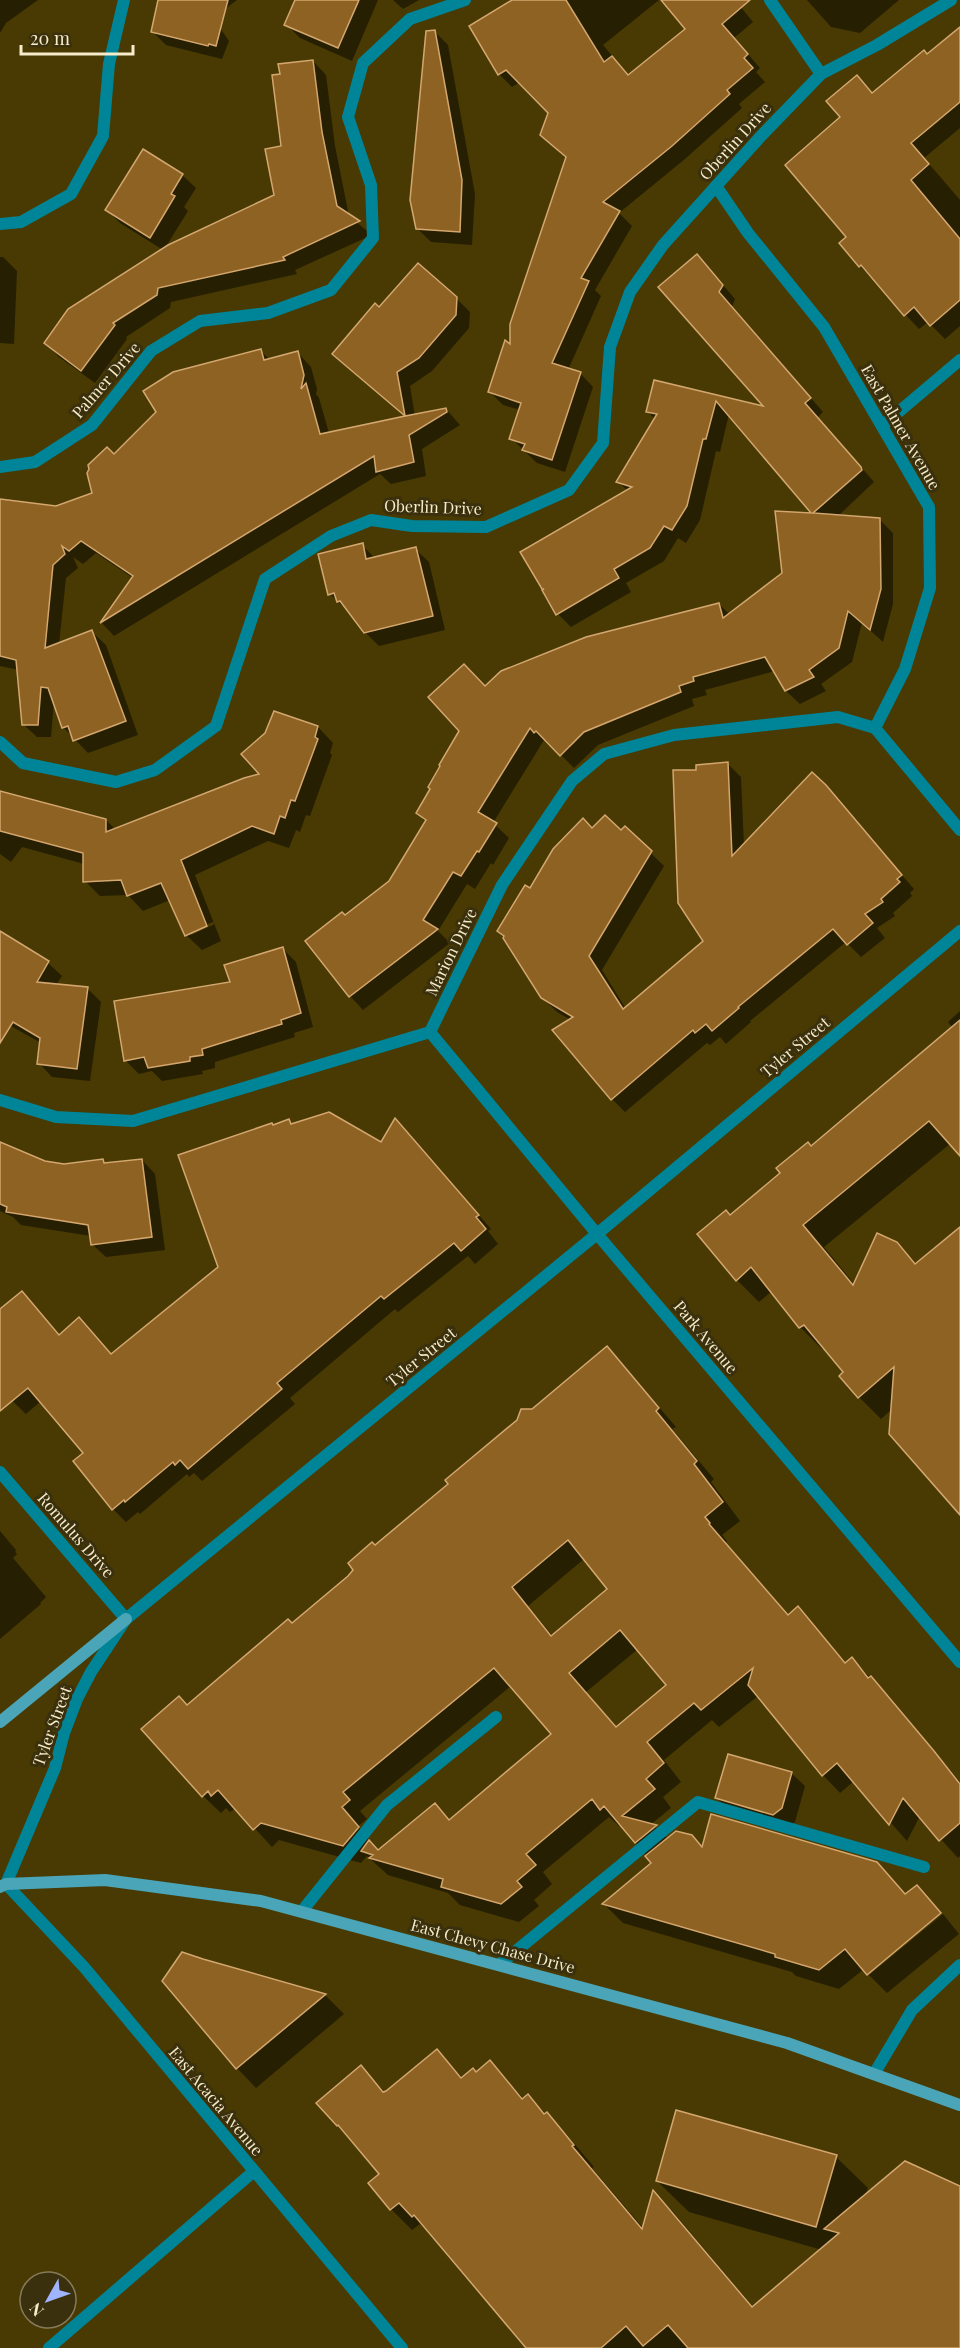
<svg xmlns="http://www.w3.org/2000/svg" width="960" height="2348" font-family="'Playfair Display',serif">
<style>
.shadow{fill:#0007;fill-rule:evenodd}
.building{fill:#8e6223;stroke:#d3a76f;stroke-width:1.5;fill-rule:evenodd}
.lines{fill:none;stroke-linecap:round;stroke-linejoin:round}
.lane{stroke:#008598;stroke-width:12}
.street{stroke:#008598;stroke-width:12}
.secondary{stroke:#49a5b7;stroke-width:12}
.labels{text-anchor:middle;stroke-width:6;stroke-linejoin:round;paint-order:stroke}
.street-label{font-size:16px;fill:#f6eccb;stroke:#3b300d}
</style>
<rect width="100%" height="100%" fill="#483a02"/>
<g class="shadow">
<path d="M0,0H38L6,23L0,33Z"/>
<path d="M160,0H237L213,18L229,41L222,59L166,45L152,31Z"/>
<path d="M297,0H378L352,61L300,38L286,24Z"/>
<path d="M393,0H419L403,9Z"/>
<path d="M515,0H659L603,45L629,76L687,29L663,0H735L753,22L734,38L760,68L756,72L765,82L739,104L742,108L685,159L619,213L632,226L595,290L601,296L568,370L580,373L593,387L565,472L537,463L511,438L520,410L503,405L490,392L511,347L567,158L542,134L550,113L520,82L512,87L499,74Z"/>
<path d="M807,0H899L860,33L831,27Z"/>
<path d="M960,29V128L924,158L960,200V326L945,339L928,322L919,329L860,266L848,237L842,118L857,77L874,94Z"/>
<path d="M435,32L448,45L475,194L472,245L431,242L417,228Z"/>
<path d="M313,61L326,75L335,146L349,216L372,235L295,270L297,274L171,302L170,308L126,337L127,339L95,383L59,357L46,343L163,250L120,223L107,210L182,175L196,188L184,207L188,211L165,248L276,196L283,147L282,75Z"/>
<path d="M0,257H3L17,271L14,344L0,343Z"/>
<path d="M710,270L735,299L732,307L823,412L818,417L874,482L838,516L879,519L893,533V604L883,642L862,623L852,662L821,684L826,691L800,704L786,691L775,671L705,690L707,695L692,699L694,706L598,745L574,768L550,744L549,746L544,740L493,823L509,838L493,865L491,863L475,889L467,884L438,931L450,943L363,1010L350,996L345,917L390,882L426,822L417,813L486,688L719,604L730,615L784,574L814,515L729,414L720,452L716,451L700,520L686,543L678,538L664,561L626,583L631,592L571,627L558,614L543,588L628,491L618,482L656,420L647,411L655,382L767,409Z"/>
<path d="M456,298L470,312L469,328L432,371L410,386L415,416L446,409L460,425L422,449L426,476L391,484L380,474L114,636L102,623L133,578L96,553L83,564L73,557L78,568L66,578L59,644L92,632L106,645L138,735L88,753L63,727L54,701L51,737H37L23,724L19,670L0,666V501L56,508L94,494L114,456L261,351L270,360L298,353L311,367L317,389L316,394L319,398L329,433L406,417L334,354L380,310Z"/>
<path d="M362,545L376,559L415,549L429,562L445,630L379,646L365,632L352,615L330,594Z"/>
<path d="M318,727L333,743L330,753L332,755L310,816L306,815L300,832L296,830L289,848L268,841L195,875L221,941L202,950L186,935L170,900L143,911L128,895L100,896L85,881L84,864L22,847L11,862L0,854V792L106,820L116,830L261,775ZM213,922L215,924L191,935V931Z"/>
<path d="M728,764L741,777L744,846L825,787L914,889L910,893L912,896L893,913L895,916L877,928L885,938L861,957L846,942L750,1021L751,1022L726,1044L720,1037L710,1045L707,1043L625,1112L612,1099L571,1020L557,1012L543,998L530,891L592,830L621,832L625,828L664,866L602,970L626,1009L705,942L698,771Z"/>
<path d="M10,939L48,963L62,976L56,985L87,988L101,1002L90,1081L52,1077L39,1063L41,1043L2,1021L0,1024V955Z"/>
<path d="M282,948L296,962L313,1027L294,1033L295,1037L215,1062V1068L202,1071L203,1074L162,1081L152,1071L139,1074L125,1060Z"/>
<path d="M960,1011V1154L951,1143L824,1247L855,1285L896,1244L917,1265L960,1229V1516L891,1434L892,1409L881,1419L859,1397L846,1372L825,1347L822,1349L800,1327L772,1291L759,1302L737,1280L730,1216L953,1028L948,1022Z"/>
<path d="M396,1120L491,1229L488,1231L498,1244L475,1264L468,1256L398,1312L395,1309L290,1398L295,1404L202,1481L194,1473L189,1477L187,1474L140,1514L138,1512L126,1522L113,1509L85,1453L41,1401L26,1414L0,1389V1307L2,1309L22,1293L60,1336L112,1355L220,1267L273,1126L289,1121L293,1125L381,1144Z"/>
<path d="M0,1144L44,1162L64,1166L102,1161L106,1165L142,1160L155,1174L165,1250L106,1257L92,1244L91,1236L21,1225L13,1217L0,1211Z"/>
<path d="M607,1348L624,1366L676,1427L672,1429L714,1479L711,1482L740,1521L722,1535L727,1541L726,1543L789,1616L798,1608L846,1663L851,1659L889,1696L960,1782V1856L958,1858L920,1816L907,1841L854,1781L840,1793L823,1775L758,1696L719,1727L712,1720L664,1760L681,1782L663,1797L671,1808L650,1825L656,1827L668,1839L703,1848L876,1863L906,1895L917,1887L941,1912L867,1972L864,1969L839,1989L796,1976L792,1972L623,1923L604,1904L653,1863L621,1825L619,1826L609,1817L543,1872L552,1884L534,1900L539,1906L519,1922L460,1905L448,1893L388,1875L367,1856L361,1863L279,1840L272,1847L236,1808L230,1812L226,1808L221,1813L203,1796L188,1707L292,1625L349,1577L375,1547ZM584,1559L609,1589L553,1636L528,1606ZM638,1649L669,1686L618,1728L586,1692ZM511,1686L553,1734L450,1821L435,1805L379,1852L358,1826L367,1819L360,1811Z"/>
<path d="M0,1531L16,1550L15,1552L17,1554L13,1558L46,1597L40,1603L41,1604L0,1639Z"/>
<path d="M791,1773L805,1786L795,1822L787,1828L730,1811L717,1798Z"/>
<path d="M943,1914L959,1934L887,1993L869,1975Z"/>
<path d="M182,1954L325,1995L344,2014L256,2088L237,2068Z"/>
<path d="M437,2051L463,2078L477,2074L490,2062L524,2099L528,2096L567,2135L594,2167L592,2168L644,2229L654,2193L674,2213L754,2308L822,2250L689,2212L657,2181L836,2157L868,2188L865,2197L960,2188V2348H528L434,2237L420,2224L412,2230L391,2209L370,2183L381,2174L338,2125L361,2067L386,2093Z"/>
</g>
<g class="building">
<path d="M158,0H228L216,46L209,44L208,46L151,32Z"/>
<path d="M295,0H359L338,48L284,25Z"/>
<path d="M512,0H566L604,62L612,56L628,75L685,29L661,0H750L722,24L748,54L744,58L753,68L727,90L730,94L672,146L603,202L620,211L581,278L589,281L552,363L581,372L552,460L522,450L525,444L509,439L521,403L488,392L505,340L510,344V324L566,157L540,135L548,113L506,70L498,75L469,26Z"/>
<path d="M960,27V102L911,143L929,164L911,180L960,239V300L930,326L914,307L904,316L861,265L859,267L839,243L846,237L785,165L840,117L826,101L857,75L872,93L924,50L927,54Z"/>
<path d="M435,30L462,180L460,232L416,229L410,200L426,31Z"/>
<path d="M313,60L322,132L337,206L360,221L283,257L285,260L158,288L157,295L113,323L115,325L81,371L44,343L68,309L168,245L274,195L265,149L281,146L272,75L280,74L278,64Z"/>
<path d="M143,149L183,174L171,194L175,196L150,238L105,210Z"/>
<path d="M697,254L723,285L719,292L811,398L805,403L861,467L862,470L813,513L880,518L881,589L870,630L848,611L839,648L809,670L814,677L785,691L765,657L693,677L694,681L679,686L681,692L584,732L560,756L536,731L534,733L530,728L478,812L497,823L479,852L477,851L461,876L453,872L423,920L438,929L349,997L305,941L342,912L345,915L389,881L426,820L416,813L430,789L428,787L440,766L439,765L459,731L428,697L464,664L485,686L501,671L586,637L719,603L723,618L782,573L775,511L811,513L716,401L706,439H703L687,506L672,530L664,526L650,548L614,569L619,578L556,615L542,590L544,589H542L520,552L632,487L616,482L657,414L646,412L654,380L763,406L658,287Z"/>
<path d="M418,263L457,297L456,315L419,358L397,372L405,416L446,408L447,412L409,435L414,462L376,472L374,456L100,623L133,576L81,541L69,551L62,546L65,554L53,565L45,648L92,630L126,721L73,741L68,726L62,728L48,688L41,687L38,725H22L16,660L0,656V499L56,506L92,493L87,473L89,469L88,465L107,447L114,454L156,412L143,391L173,372L261,349L264,360L298,351L304,375L301,389L306,383L320,434L405,416L332,354L375,303L379,307Z"/>
<path d="M363,543L366,559L416,547L433,616L364,633L340,601L337,602L334,593L328,595L318,554Z"/>
<path d="M274,711L318,726L315,737L318,739L295,801L291,800L285,818L280,816L274,834L252,826L181,860L207,926L185,936L161,883L127,896L121,880L83,882V853L0,831V791L106,819V832L244,778L259,774L241,754L265,733Z"/>
<path d="M728,762L732,856L812,772L826,785L902,875L897,879L900,882L881,899L883,902L865,914L873,923L847,945L833,929L738,1007L739,1008L712,1031L706,1024L695,1033L693,1030L611,1100L552,1030L573,1017L541,998L503,938L504,936L497,931L525,885L530,888L553,849L583,818L592,828L605,815L621,830L625,826L652,851L589,956L623,1009L703,941L678,903L673,770H696V765Z"/>
<path d="M0,931L49,961L37,982L88,987L77,1069L37,1064L40,1038L13,1022L0,1043Z"/>
<path d="M283,947L301,1013L281,1020L282,1024L202,1049L203,1055L190,1057V1061L148,1068L144,1057L124,1061L114,1001L230,982L224,965Z"/>
<path d="M960,1020V1156L929,1121L803,1225L853,1285L877,1233L897,1242L915,1264L960,1227V1515L889,1434L894,1367L858,1398L839,1376L843,1372L804,1325L799,1328L751,1267L736,1281L697,1234L726,1210L730,1215L780,1173L776,1168L808,1142L811,1146Z"/>
<path d="M329,1112L381,1142L395,1118L479,1215L476,1217L486,1229L461,1251L454,1243L384,1299L381,1296L277,1383L282,1389L188,1469L180,1460L175,1465L173,1462L125,1502L124,1500L112,1510L73,1461L83,1453L28,1388L0,1411V1309L22,1291L59,1335L79,1317L111,1354L218,1267L178,1155L272,1123L273,1125L289,1119L291,1124Z"/>
<path d="M0,1142L45,1161L64,1164L103,1159L104,1163L142,1159L152,1237L91,1245L88,1225L6,1212L7,1207L0,1204Z"/>
<path d="M607,1346L659,1408L656,1411L697,1461L694,1464L723,1502L705,1517L710,1523L709,1524L788,1615L798,1606L845,1663L852,1657L868,1678L871,1676L934,1751L960,1784V1823L939,1841L903,1798L889,1825L837,1763L822,1776L748,1685L753,1668L701,1710L694,1703L647,1742L664,1763L646,1779L655,1789L622,1816L657,1825L635,1843L604,1806L600,1810L592,1799L526,1854L536,1865L517,1881L522,1887L501,1904L441,1887L443,1879L369,1858L373,1855L361,1851L369,1840L378,1850L435,1803L449,1820L551,1734L494,1668L343,1792L350,1800L342,1807L359,1827L343,1846L261,1823L253,1830L218,1790L211,1796L208,1791L202,1797L141,1729L179,1696L187,1705L288,1619L292,1623L348,1576L353,1570L348,1563L372,1542L375,1545L448,1484L445,1480L517,1420L521,1409H532ZM568,1540L607,1589L551,1636L512,1587ZM620,1630L666,1685L616,1727L569,1673Z"/>
<path d="M728,1754L792,1772L782,1808L773,1815L715,1798Z"/>
<path d="M711,1814L877,1862L905,1894L917,1885L941,1913L867,1975L845,1949L819,1970L775,1957V1954L602,1904L651,1863L645,1856L676,1831L692,1835L702,1847Z"/>
<path d="M182,1952L203,1959L326,1994L236,2069L162,1981Z"/>
<path d="M437,2049L461,2078L473,2068L476,2072L490,2060L522,2099L528,2094L544,2114L547,2112L574,2145L572,2146L642,2229L653,2190L752,2307L839,2233L824,2229L905,2161L960,2186V2348H688L668,2325L643,2346L626,2326L601,2348H526L414,2215L412,2217L399,2203L390,2210L368,2183L379,2174L338,2125L337,2126L316,2103L361,2065L383,2092L386,2091Z"/>
<path d="M676,2110L837,2155L816,2227L656,2181Z"/>
</g>
<g class="lines">
<g class="lane">
<path d="M302,1911L387,1805L496,1717"/>
<path d="M500,1964L698,1802L924,1867"/>
<path d="M874,2074L912,2010L960,1965"/>
<path d="M49,2348L253,2172"/>
</g>
<g class="street">
<path d="M770,0L821,74"/>
<path d="M716,186L748,233L824,327L929,507L930,588L905,669L875,728"/>
<path d="M0,224L21,222L71,194L103,136L109,64L124,0"/>
<path d="M882,426L960,360"/>
<path d="M0,467L35,462L92,425L151,351L200,321L268,313L331,290L373,238L371,185L348,117L363,63L410,19L465,0"/>
<path d="M875,728L960,830"/>
<path d="M0,742L23,763L116,782L155,770L216,726L265,579L331,536L371,520L412,526L486,527L569,490L603,443L610,347L630,292L663,245L761,136L821,74L877,45L951,0"/>
<path d="M430,1032L597,1234L960,1662"/>
<path d="M0,1100L56,1117L133,1121L430,1032L502,885L572,781L604,754L674,735L838,717L875,728"/>
<path d="M0,1472L126,1619"/>
<path d="M402,2348L84,1967L6,1884L55,1768L64,1733L77,1699L91,1672L126,1619L597,1234L960,931"/>
</g>
<g class="secondary">
<path d="M0,1722L126,1619"/>
<path d="M0,1887L6,1884L105,1880L261,1901L787,2043L960,2105"/>
</g>
</g>
<g class="labels">
<g class="street-label">
<text transform="translate(735 141) rotate(-48)" y="6">Oberlin Drive</text>
<text transform="translate(106 380) rotate(-49)" y="6">Palmer Drive</text>
<text transform="translate(901 427) rotate(60)" y="6">East Palmer Avenue</text>
<text transform="translate(433 507) rotate(2)" y="6">Oberlin Drive</text>
<text transform="translate(451 952) rotate(-64)" y="6">Marion Drive</text>
<text transform="translate(795 1047) rotate(-40)" y="6">Tyler Street</text>
<text transform="translate(706 1337) rotate(50)" y="6">Park Avenue</text>
<text transform="translate(421 1357) rotate(-39)" y="6">Tyler Street</text>
<text transform="translate(76 1535) rotate(49)" y="6">Romulus Drive</text>
<text transform="translate(52 1726) rotate(-70)" y="6">Tyler Street</text>
<text transform="translate(493 1946) rotate(15)" y="6">East Chevy Chase Drive</text>
<text transform="translate(216 2101) rotate(50)" y="6">East Acacia Avenue</text>
</g>
</g>
<g transform="translate(48 2300) rotate(230)"><circle r="28" fill="#3b300d" stroke="#867b59" stroke-width="1.5"/>
<path d="M0-4.5L10 22L0 15L-10 22Z" fill="#a0b3fd"/>
<text y="-9" font-size="16" font-weight="bold" text-anchor="middle" fill="#f6eccb">N</text>
</g>
<path d="M21 45v9h112v-9" fill="none" stroke="#f6eccb" stroke-width="3"/>
<text x="30" y="45" font-size="18" fill="#f6eccb" stroke="#3b300d" stroke-width="4.5" paint-order="stroke">20 m</text>
</svg>
